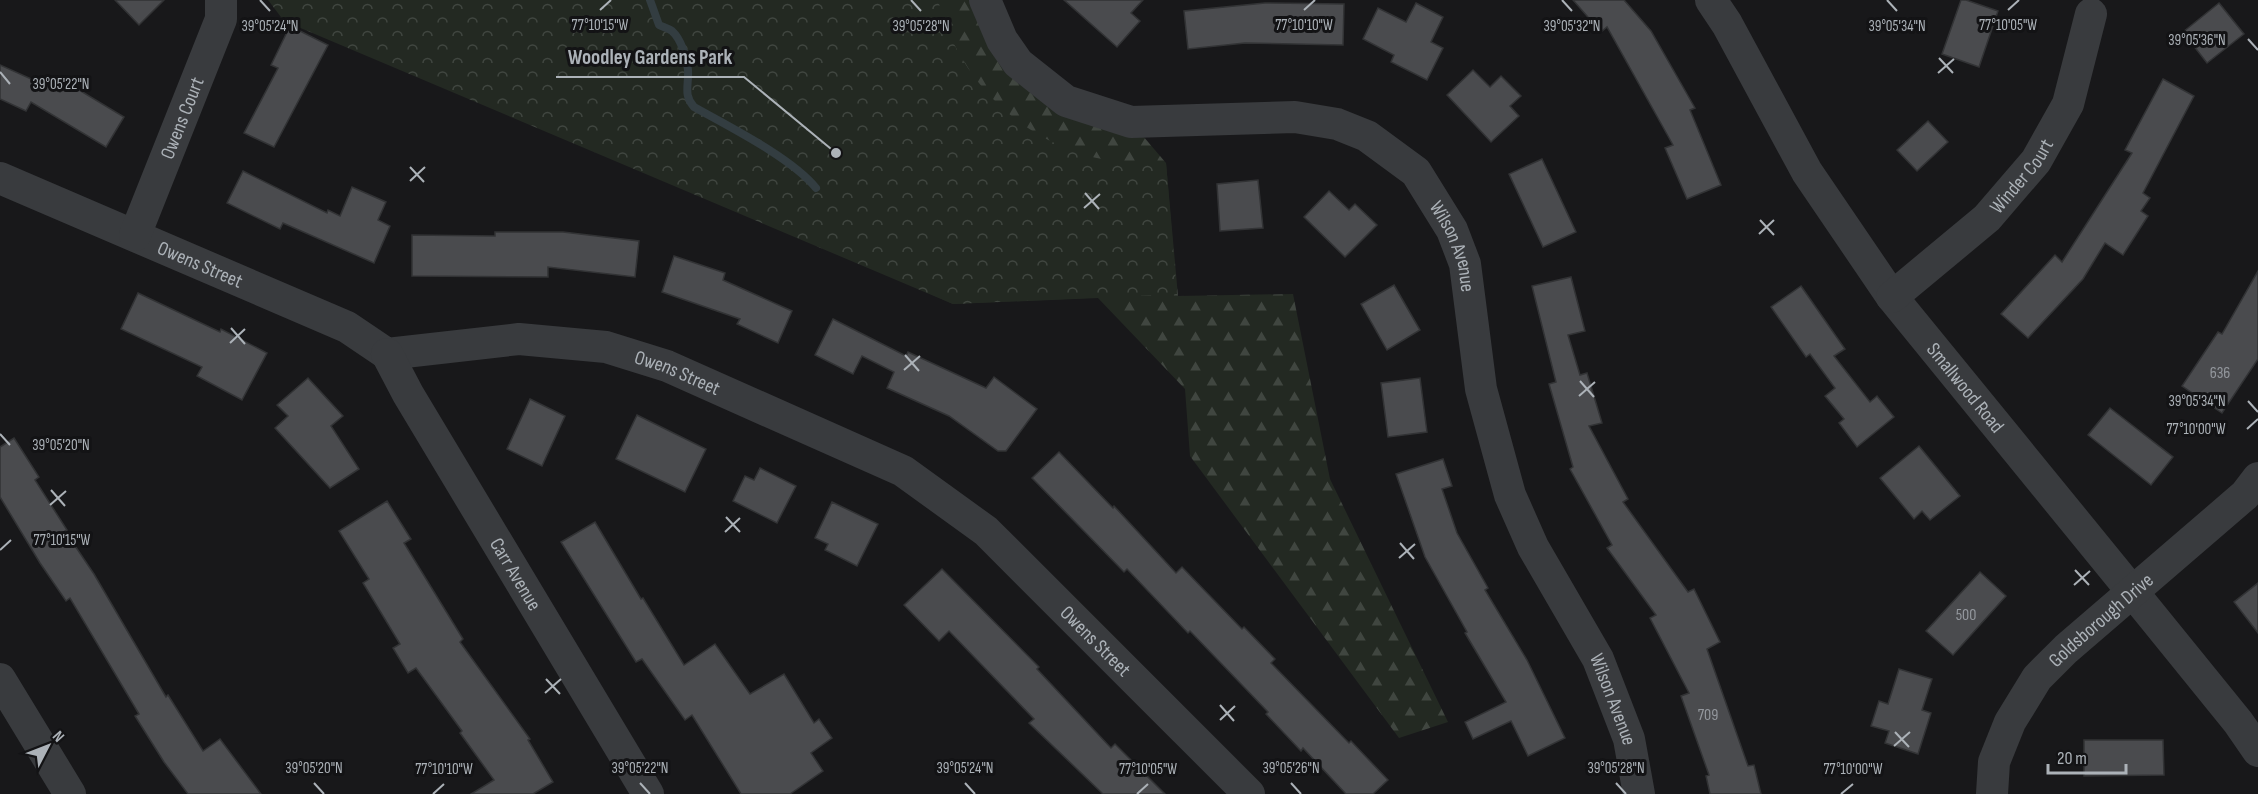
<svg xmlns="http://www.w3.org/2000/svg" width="2258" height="794" font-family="'Sofia Sans Condensed',sans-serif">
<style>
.forest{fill:url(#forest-firs)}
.park{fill:url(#park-crowns)}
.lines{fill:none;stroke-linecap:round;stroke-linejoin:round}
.stream{stroke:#333d41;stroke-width:8}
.building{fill:#4a4b4e;stroke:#323335;stroke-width:1.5}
.street{stroke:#393b3e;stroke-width:32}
.ticks{fill:none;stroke:#acb2b8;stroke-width:2}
.labels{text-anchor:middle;stroke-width:6;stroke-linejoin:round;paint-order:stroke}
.number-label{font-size:16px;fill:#94989e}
.street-label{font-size:20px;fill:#acb2b8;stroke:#131315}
.ticks-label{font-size:15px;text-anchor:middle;fill:#acb2b8;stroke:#131315;stroke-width:6;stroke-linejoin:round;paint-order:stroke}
.leader{fill:none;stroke:#acb2b8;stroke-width:2}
.callout-dot{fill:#acb2b8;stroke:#131315;stroke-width:2}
.callout-label{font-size:21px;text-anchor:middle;font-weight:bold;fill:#acb2b8;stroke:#131315;stroke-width:6;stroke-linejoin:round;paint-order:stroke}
</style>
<defs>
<pattern id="forest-firs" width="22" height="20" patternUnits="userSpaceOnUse" patternTransform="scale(1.5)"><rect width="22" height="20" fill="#232922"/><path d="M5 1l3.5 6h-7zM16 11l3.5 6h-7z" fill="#404640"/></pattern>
<pattern id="park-crowns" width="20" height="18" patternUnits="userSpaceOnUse" patternTransform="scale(1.5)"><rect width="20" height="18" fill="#232922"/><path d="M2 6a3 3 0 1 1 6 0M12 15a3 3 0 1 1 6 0" fill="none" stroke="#404640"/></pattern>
</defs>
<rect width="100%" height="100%" fill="#18181a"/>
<path class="forest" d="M269,0H985L1018,63L1131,122L1166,163L1178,296L1293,294L1330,479L1448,722L1399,738L1190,456L1185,389L1098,298L953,304Z"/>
<path class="park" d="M268,0H938C958,81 1024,145 1107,160C1127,164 1146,163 1166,163L1177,294L953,304L284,21Z"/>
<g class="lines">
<path class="stream" d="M650,0L659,25C663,27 668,28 672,31C681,39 687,58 688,70C689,85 683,95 694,107C728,126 792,158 816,188"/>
</g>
<g class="building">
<path d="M115,0H164L139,25Z"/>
<path d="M1064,0H1143L1131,13L1140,21L1117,47Z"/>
<path d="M1573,0H1624L1651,31L1695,108L1690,110L1721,185L1687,199L1665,148L1673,145L1607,27L1601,32Z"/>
<path d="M1961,0H1966L1998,11L1979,67L1942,54Z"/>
<path d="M1265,3L1344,4L1343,45L1245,43L1188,49L1184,11Z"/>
<path d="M1416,3L1443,17L1431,42L1443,48L1427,80L1391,62L1394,55L1363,39L1378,8L1406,22Z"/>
<path d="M2219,3L2244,34L2207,63L2183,32Z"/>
<path d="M290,26L328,45L274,147L244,133L278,68L271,65Z"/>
<path d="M0,65L60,92L66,82L124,117L106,147L31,102L26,111L0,99Z"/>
<path d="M1473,70L1490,87L1501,76L1521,96L1510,106L1519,116L1491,142L1447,95Z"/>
<path d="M2163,79L2194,96L2143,193L2150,198L2141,211L2148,216L2123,255L2105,243L2083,279L2028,338L2001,314L2055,255L2062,262L2132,153L2125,150Z"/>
<path d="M1928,121L1948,142L1917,171L1897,150Z"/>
<path d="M1542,159L1576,232L1543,247L1509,174Z"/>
<path d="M243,171L327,213L328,210L340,216L352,187L386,202L378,220L390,226L374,263L283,223L280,229L227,203Z"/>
<path d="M1258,180L1263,228L1220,231L1217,184Z"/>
<path d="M1329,191L1349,210L1355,204L1377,225L1345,257L1304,217Z"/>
<path d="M495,232H563L639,241L635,277L548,267V277L412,276V235L495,236Z"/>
<path d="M674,256L725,273L723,280L792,311L778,343L737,324L740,319L662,292Z"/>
<path d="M2258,271V359L2222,413L2182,386L2218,332L2222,334Z"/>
<path d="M1571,277L1585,331L1568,335L1580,375L1587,373L1602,423L1589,426L1628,499L1623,502L1688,592L1694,589L1720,642L1707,649L1748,766L1754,765L1761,794H1710L1706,776L1709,775L1681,696L1689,693L1650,618L1656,615L1607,548L1612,545L1570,469L1573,467L1549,384L1556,382L1532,286Z"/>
<path d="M1394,285L1420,330L1387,350L1361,304Z"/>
<path d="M1801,286L1845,349L1834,356L1870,402L1877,396L1894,417L1857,447L1839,423L1844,419L1825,396L1835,388L1810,354L1806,357L1771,307Z"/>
<path d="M138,293L220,332L221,329L267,353L242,400L197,376L202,367L121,329Z"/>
<path d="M833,319L906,356L908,352L986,388L994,377L1037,409L1006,451H998L949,416L887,388L894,372L862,356L853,374L815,355Z"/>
<path d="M308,378L343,416L331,426L359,469L330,488L275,428L288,416L277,405Z"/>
<path d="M1420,378L1427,432L1388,437L1381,383Z"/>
<path d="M530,399L565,416L542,466L507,449Z"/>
<path d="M2110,408L2173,457L2151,485L2088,435Z"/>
<path d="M637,415L706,449L685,492L616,459Z"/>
<path d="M14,438L39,477L35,480L67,530L65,531L94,574L166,697L168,695L203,751L220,739L261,794H188L164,762L135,716L139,714L70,598L66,601L40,563L0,497V447Z"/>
<path d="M1919,446L1960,496L1930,520L1922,511L1914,519L1880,478Z"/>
<path d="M1059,452L1113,508L1114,506L1176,573L1182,567L1242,629L1244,627L1275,659L1271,663L1349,743L1351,741L1388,780L1373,794H1346L1303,748L1301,751L1266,714L1268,712L1190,631L1188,633L1127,569L1124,572L1032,478Z"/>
<path d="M1443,459L1452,486L1442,489L1457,533L1488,588L1485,590L1527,660L1565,738L1528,756L1511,721L1473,739L1465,722L1506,702L1465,633L1467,632L1425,557L1396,474Z"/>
<path d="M760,468L796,486L777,523L733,501L745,476L754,480Z"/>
<path d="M387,501L411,539L404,543L463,639L460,642L530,739L528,740L553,782L533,794H471L494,780L460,733L462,731L416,668L408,673L393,648L400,644L363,583L369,579L339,531Z"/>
<path d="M832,502L878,524L857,566L825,550L828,544L815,538Z"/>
<path d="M595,522L641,599L643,598L684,665L715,644L750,694L784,674L814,723L819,719L832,738L811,753L823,771L790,794H741L692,715L685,720L642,659L636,662L561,542Z"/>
<path d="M942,569L1039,667L1037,669L1111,748L1115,744L1165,794H1103L1029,723L1034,719L949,631L939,641L904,605Z"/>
<path d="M1980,572L2006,596L1953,655L1926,631Z"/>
<path d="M2258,583V633L2234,602Z"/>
<path d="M1899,669L1932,679L1922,710L1931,713L1918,754L1885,743L1889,731L1871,726L1879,701L1888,704Z"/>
<path d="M2084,740H2163L2164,775L2084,776Z"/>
</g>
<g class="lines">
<g class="street">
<path id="s1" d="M985,0L1002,40L1018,63L1066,101L1131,122L1295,117L1337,124L1367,136L1416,172L1452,230L1465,264L1481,389L1510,495L1533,547L1598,659L1629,739L1639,794"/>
<path id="s2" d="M1711,0L1727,24L1807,172L1892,297L2148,611L2238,722L2258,751"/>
<path id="s3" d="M0,178L347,327L387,354L519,339L606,347L667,366L903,471L986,531L1249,794"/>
<path id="s4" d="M135,235L221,19V0"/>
<path id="s5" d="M1892,297L1987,218L2036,161L2068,104L2091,14"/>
<path id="s6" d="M387,354L408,394L648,794"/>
<path d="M0,679L70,794"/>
<path id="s7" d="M1992,794L1994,762L2010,722L2037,678L2066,649L2245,495L2258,478"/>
</g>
</g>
<path class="ticks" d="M260,0L270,11M911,0L921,11M1562,0L1572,11M1887,0L1897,11M600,10L611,0M1304,10L1315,0M2008,10L2019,0M2248,39L2258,50M1939,58L1953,73M0,72L10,84M1938,73L1954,59M410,167L424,182M410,181L425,167M1085,193L1099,209M1084,208L1100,194M1760,220L1774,235M1759,234L1774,220M231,328L245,344M230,343L245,329M905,355L919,371M904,370L920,356M1580,381L1594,397M1579,396L1595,382M2248,401L2258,412M2247,429L2258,419M0,434L10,445M51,490L65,506M50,505L66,491M726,517L740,532M725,532L740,518M1400,543L1414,559M0,550L11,540M1399,558L1415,544M2075,570L2089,585M2074,585L2090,571M546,679L560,694M545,693L561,679M1220,705L1234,721M1220,720L1235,706M1895,732L1909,747M1894,746L1910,732M314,783L324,794M640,783L650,794M965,783L975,794M1291,783L1301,794M1616,783L1626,794M433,794L444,784M1137,794L1148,784M1841,794L1853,784"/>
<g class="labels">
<g class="number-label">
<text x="2220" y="378">636</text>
<text x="1966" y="620">500</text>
<text x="1708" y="720">709</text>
</g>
<g class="street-label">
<text dy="7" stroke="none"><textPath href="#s4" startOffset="126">Owens Court</textPath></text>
<text dy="7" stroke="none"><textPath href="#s5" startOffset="178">Winder Court</textPath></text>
<text dy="7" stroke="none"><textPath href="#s1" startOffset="585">Wilson Avenue</textPath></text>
<text dy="7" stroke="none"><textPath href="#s3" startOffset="218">Owens Street</textPath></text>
<text dy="7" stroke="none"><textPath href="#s3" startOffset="722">Owens Street</textPath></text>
<text dy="7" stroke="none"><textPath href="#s2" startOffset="465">Smallwood Road</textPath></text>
<text dy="7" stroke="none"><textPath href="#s6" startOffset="255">Carr Avenue</textPath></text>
<text dy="7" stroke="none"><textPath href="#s7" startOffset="213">Goldsborough Drive</textPath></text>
<text dy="7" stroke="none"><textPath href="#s3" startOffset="1226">Owens Street</textPath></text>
<text dy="7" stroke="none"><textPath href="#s1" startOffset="1071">Wilson Avenue</textPath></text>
</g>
</g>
<g class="ticks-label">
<text x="600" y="30">77°10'15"W</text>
<text x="1304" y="30">77°10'10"W</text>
<text x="2008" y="30">77°10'05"W</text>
<text x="270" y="31">39°05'24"N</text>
<text x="921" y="31">39°05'28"N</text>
<text x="1572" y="31">39°05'32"N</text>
<text x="1897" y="31">39°05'34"N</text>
<text x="2197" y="45">39°05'36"N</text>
<text x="61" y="89">39°05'22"N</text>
<text x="2197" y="406">39°05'34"N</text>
<text x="2196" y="434">77°10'00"W</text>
<text x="61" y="450">39°05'20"N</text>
<text x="62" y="545">77°10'15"W</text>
<text x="314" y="773">39°05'20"N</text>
<text x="640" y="773">39°05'22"N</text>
<text x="965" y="773">39°05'24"N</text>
<text x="1291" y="773">39°05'26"N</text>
<text x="1616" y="773">39°05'28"N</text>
<text x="444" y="774">77°10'10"W</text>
<text x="1148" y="774">77°10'05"W</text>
<text x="1853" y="774">77°10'00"W</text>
</g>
<path class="leader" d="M836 153L744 77H556"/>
<circle class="callout-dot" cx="836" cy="153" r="6"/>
<g class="callout-label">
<text x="650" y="64">Woodley Gardens Park</text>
</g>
<g transform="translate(48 746) rotate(48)" stroke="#131315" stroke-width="4.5" paint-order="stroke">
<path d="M0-4.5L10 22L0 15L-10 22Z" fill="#acb2b8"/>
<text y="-9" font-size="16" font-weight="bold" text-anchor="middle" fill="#acb2b8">N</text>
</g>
<path d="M2048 764v9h78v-9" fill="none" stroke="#acb2b8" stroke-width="3"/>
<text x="2057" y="764" font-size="18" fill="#acb2b8" stroke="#131315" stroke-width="4.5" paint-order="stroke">20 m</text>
</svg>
